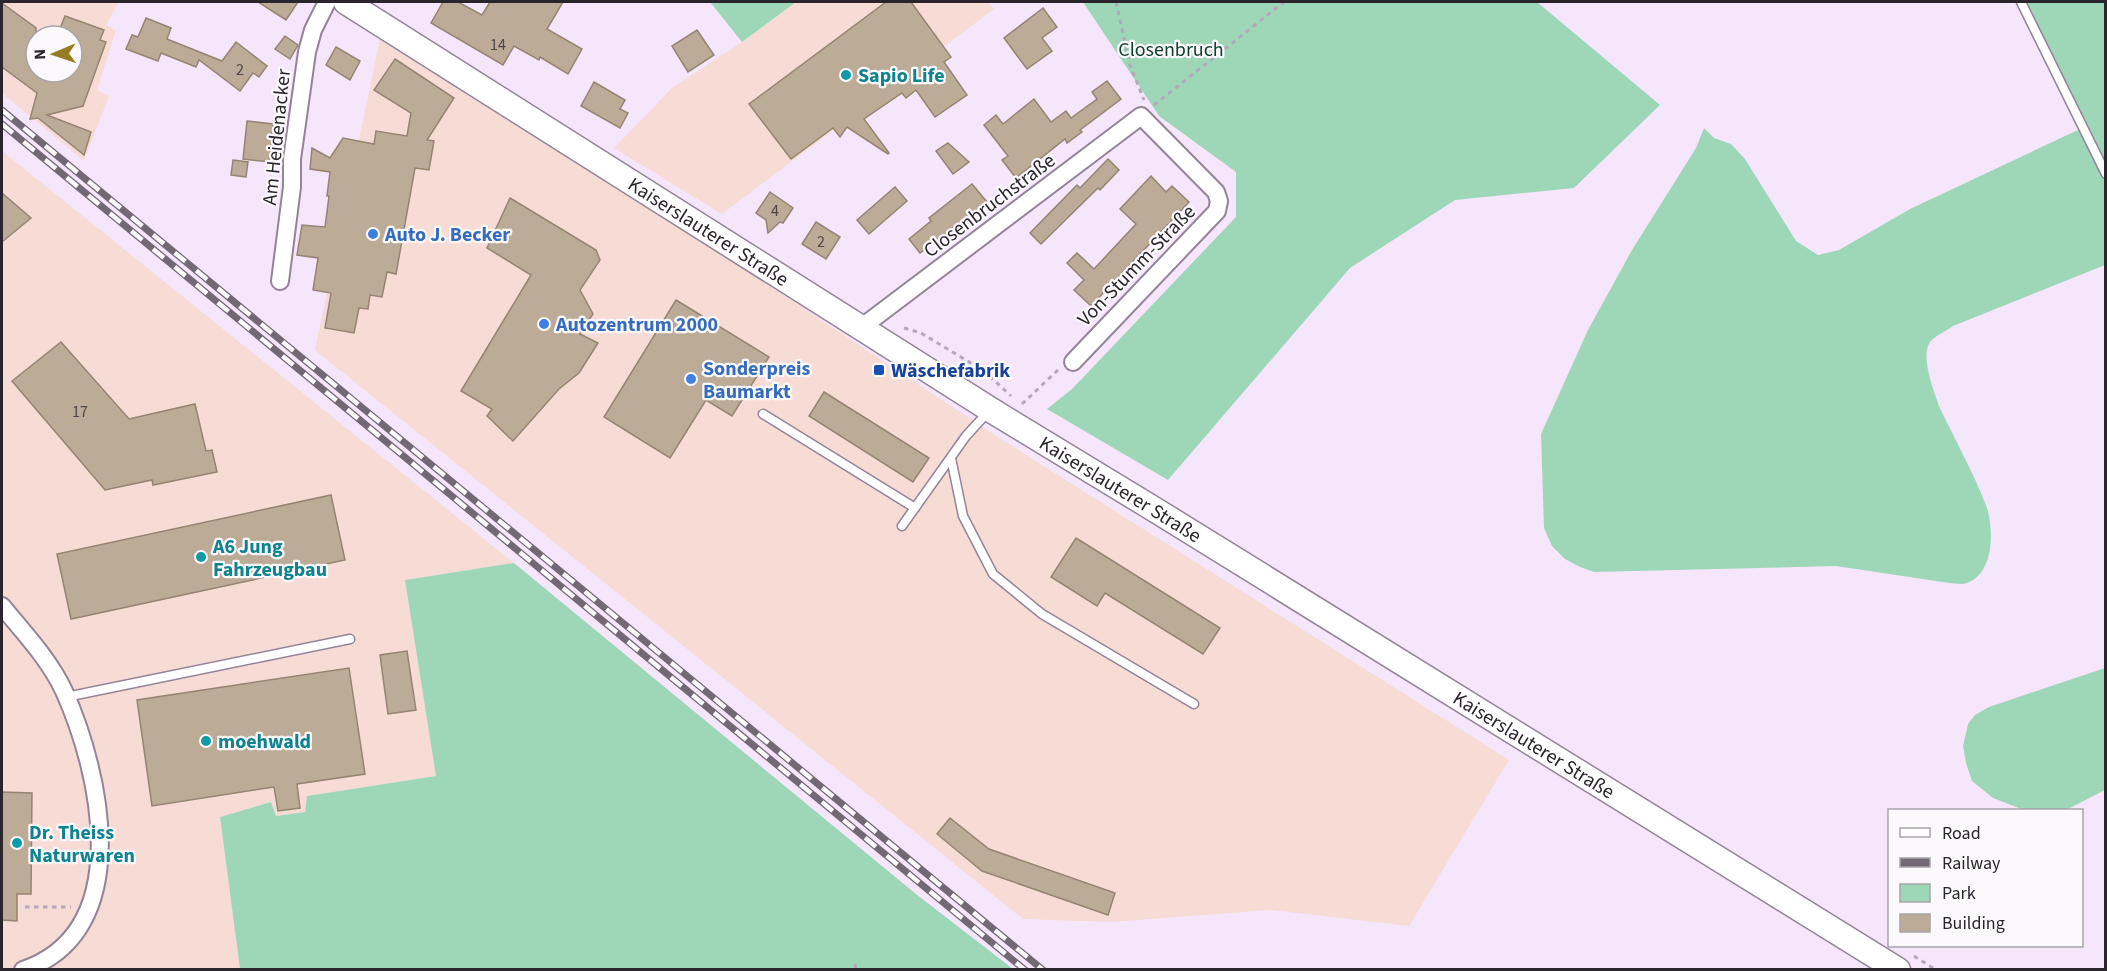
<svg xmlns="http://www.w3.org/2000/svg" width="2107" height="971" font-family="'Source Sans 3',sans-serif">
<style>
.commercial{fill:#f6dcd5;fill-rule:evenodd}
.green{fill:#9ed7b8}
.building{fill:#bcab97;stroke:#958472;stroke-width:1.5}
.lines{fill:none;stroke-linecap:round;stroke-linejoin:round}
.service-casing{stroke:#938498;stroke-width:11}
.minor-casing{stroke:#938498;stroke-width:20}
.secondary-casing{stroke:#938498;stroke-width:27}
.path{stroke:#b5a8ba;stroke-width:3;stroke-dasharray:4.5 4.5;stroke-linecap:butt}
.service{stroke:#fff;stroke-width:8}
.minor{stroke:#fff;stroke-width:16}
.secondary{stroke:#fff;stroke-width:24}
.rail-casing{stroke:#736976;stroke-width:7}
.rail{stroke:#fcf9fd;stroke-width:4.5;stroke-dasharray:14;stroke-linecap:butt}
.culture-dot{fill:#0f9aa8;stroke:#fcf9fd;stroke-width:2}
.shop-dot{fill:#3f7fe0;stroke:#fcf9fd;stroke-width:2}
.transit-dot{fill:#1a4fb4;stroke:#fcf9fd;stroke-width:2}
.labels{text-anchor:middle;stroke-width:4.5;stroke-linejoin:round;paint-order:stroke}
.number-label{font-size:16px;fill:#4e4647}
.park-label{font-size:20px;fill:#0f422b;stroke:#fcf9fd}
.culture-label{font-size:20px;font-weight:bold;fill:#0d838f;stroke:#fcf9fd;text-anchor:start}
.street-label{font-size:20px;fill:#2a242c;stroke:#fcf9fd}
.shop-label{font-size:20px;font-weight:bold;fill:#366cbe;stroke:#fcf9fd;text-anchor:start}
.transit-label{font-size:20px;font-weight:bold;fill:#164399;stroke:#fcf9fd;text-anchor:start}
</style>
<rect width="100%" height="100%" fill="#f6e6fc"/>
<g class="commercial">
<path d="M2,2H119L106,25L116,30L97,90L109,96L84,161L2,93ZM36,36H72V72H36Z"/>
<path d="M796,2H988L994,9L722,214L614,148L672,88L742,42Z"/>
<path d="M380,39L702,241L1004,441L1509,760L1409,926L1271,910L1111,922L1023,919L315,350Z"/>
<path d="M2,151L514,563L405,580L437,776L307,796L305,812L276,816L271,802L220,817L240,969H2Z"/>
</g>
<g class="green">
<path d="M710,2H796L742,42Z"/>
<path d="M1083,2H1537L1660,105L1574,188L1455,200L1350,268L1168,480L1047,409L1072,389L1236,217V172L1159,116Z"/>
<path d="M2024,2H2105V169Z"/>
<path d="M1704,128L1714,138L1731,144L1745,159L1796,241L1818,255L1839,250L1910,209L2080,129L2105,180V265L1953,326C1946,331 1935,336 1930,342C1920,357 1934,391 1939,406C1955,440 1974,473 1987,508C1994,530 1994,574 1967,583C1962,585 1955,583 1949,583L1836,566L1594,572L1580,567L1565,559L1552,546L1544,528L1541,434L1588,330L1632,250L1696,148Z"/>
<path d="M514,563L916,894L1013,969H240L220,817L271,802L276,816L305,812L307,796L436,776L405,580Z"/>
<path d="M2105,668V790L2066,810H2024L1993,798L1972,781L1966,763L1963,746L1968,724L1975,715L1989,707Z"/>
</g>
<g class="building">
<path d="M258,2H298L286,20Z"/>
<path d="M443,2H458L482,15L490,2H563L547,29L582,49L568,74L540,57L539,60L514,46L503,65L431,23Z"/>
<path d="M886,2H911L951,57L944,62L967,95L935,117L916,90L906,98L902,93L864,119L889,153L888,154L847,127L840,137L833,128L791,159L749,104Z"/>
<path d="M2,3L36,28V72H72V36H57L65,16L104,30L100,40L106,42L83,106L47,115L91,132L84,155L38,118L30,119L37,93L2,67Z"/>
<path d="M1043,8L1057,27L1042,38L1052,51L1027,69L1004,38Z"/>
<path d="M146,18L171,28L167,39L222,61L236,42L267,66L259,77L253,73L240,91L199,60L196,67L161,53L158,61L126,49L132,35L138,37Z"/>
<path d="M697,30L714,55L688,72L672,46Z"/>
<path d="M285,36L298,45L290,59L275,49Z"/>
<path d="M336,47L360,61L350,80L326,65Z"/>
<path d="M395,59L454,98L427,140L434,141L429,170L415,168L396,274L387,272L382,297L370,295L368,309L359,308L354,333L325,328L331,293L313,290L318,258L297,255L302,225L325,227L329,196H327L330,172L310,169L312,148L330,158L343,138L374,144L376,131L407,136L411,113L374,90Z"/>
<path d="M1107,81L1121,99L1080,130L1082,132L1067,143L1065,139L1016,178L1002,160L1008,156L984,125L996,115L1003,124L1034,99L1051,122L1066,111L1071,118L1097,99L1092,92Z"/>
<path d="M594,82L625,100L620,109L628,113L620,128L581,106Z"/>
<path d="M247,121L273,124L269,162L243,159Z"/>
<path d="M948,143L969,162L953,174L936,151Z"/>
<path d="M1108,159L1119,170L1100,190L1098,188L1041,244L1030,233L1077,185L1080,188Z"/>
<path d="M233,160L248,162L246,177L231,175Z"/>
<path d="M1151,176L1166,192L1172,186L1189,202L1091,306L1074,290L1084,280L1067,263L1077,253L1094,269L1136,224L1120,209Z"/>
<path d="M972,184L987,202L920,253L909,239L931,221L929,218Z"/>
<path d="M895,187L907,201L869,234L857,220Z"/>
<path d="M770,192L793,208L783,223L780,222L768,233L766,220L756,213Z"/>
<path d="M2,193L31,218L2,242Z"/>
<path d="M510,198L596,250L600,260L580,290L593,314L580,334L598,343L579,373L559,389L513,441L487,416L492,409L461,391L531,275L487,248Z"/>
<path d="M816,222L840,237L826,259L802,244Z"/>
<path d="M676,300L769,357L732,416L706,400L670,458L604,417Z"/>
<path d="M61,342L129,419L195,404L206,451L212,450L217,472L153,485L152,480L105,490L12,381Z"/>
<path d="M824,392L929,458L913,482L809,416Z"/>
<path d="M331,495L345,560L71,619L57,554Z"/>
<path d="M1076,538L1220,628L1203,654L1105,593L1097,606L1051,577Z"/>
<path d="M407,651L416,710L388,714L380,655Z"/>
<path d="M349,668L365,774L297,784L300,808L278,811L274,787L152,806L137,700Z"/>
<path d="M2,792L32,793L31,894H17V921L2,920Z"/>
<path d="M950,818L989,849L1115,893L1108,915L982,871L937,834Z"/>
</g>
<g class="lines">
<defs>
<g id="service">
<path d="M2021,2L2106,174"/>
<path d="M763,414L915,508"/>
<path d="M951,458L963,516L993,574L1042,614L1194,704"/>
<path d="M902,526L966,436L988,412"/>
<path d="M66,697L350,639"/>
</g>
<g id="minor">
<path d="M280,281L292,187V159L307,52L313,30L327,2"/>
<path d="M862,327L1141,116L1216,192L1219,201L1217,211L1073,362"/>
<path d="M2,606C24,633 49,659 64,691C101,773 136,932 23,970"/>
</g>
<g id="secondary">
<path id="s1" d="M346,2L991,410L1157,511L1898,970"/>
</g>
</defs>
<use href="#service" class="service-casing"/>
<use href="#minor" class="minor-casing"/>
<use href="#secondary" class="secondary-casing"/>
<g class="path">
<path d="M1116,2L1130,65L1144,100"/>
<path d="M1154,105L1284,2"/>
<path d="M904,328L921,333L984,371L1011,396"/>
<path d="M1022,404L1059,369"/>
<path d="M25,907H71"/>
<path d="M1914,956L1936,970"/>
<path d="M855,964L856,970"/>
</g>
<use href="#service" class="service"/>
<use href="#minor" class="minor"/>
<use href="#secondary" class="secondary"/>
<defs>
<g id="rail">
<path d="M2,110L1043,970"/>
<path d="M2,124L1025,970"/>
</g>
</defs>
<use href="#rail" class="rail-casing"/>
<use href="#rail" class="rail"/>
</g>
<g class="culture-dot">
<circle cx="846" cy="75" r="6"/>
<circle cx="201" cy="557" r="6"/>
<circle cx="206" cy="741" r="6"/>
<circle cx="17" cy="843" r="6"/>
</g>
<g class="shop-dot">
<circle cx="373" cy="234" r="6"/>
<circle cx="544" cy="324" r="6"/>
<circle cx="691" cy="379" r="6"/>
</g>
<rect class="transit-dot" x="873" y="364" width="12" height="12" rx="3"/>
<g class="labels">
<g class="number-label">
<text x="498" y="50">14</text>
<text x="240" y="75">2</text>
<text x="775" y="216">4</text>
<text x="821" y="247">2</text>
<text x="80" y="417">17</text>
</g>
<g class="park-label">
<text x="1171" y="56">Closenbruch</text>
</g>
<g class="culture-label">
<text x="858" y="82">Sapio Life</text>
<text x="213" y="553">A6 Jung<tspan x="213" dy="23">Fahrzeugbau</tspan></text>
<text x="218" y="748">moehwald</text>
<text x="29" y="839">Dr. Theiss<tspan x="29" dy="23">Naturwaren</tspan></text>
</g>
<g class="street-label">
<text transform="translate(276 137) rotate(-84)" y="7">Am Heidenacker</text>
<text transform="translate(989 205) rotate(-37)" y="7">Closenbruchstraße</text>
<text dy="7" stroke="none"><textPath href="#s1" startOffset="429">Kaiserslauterer Straße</textPath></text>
<text transform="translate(1136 265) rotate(-46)" y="7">Von-Stumm-Straße</text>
<text dy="7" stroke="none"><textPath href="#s1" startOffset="915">Kaiserslauterer Straße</textPath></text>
<text dy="7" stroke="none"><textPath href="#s1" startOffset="1401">Kaiserslauterer Straße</textPath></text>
</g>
<g class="shop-label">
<text x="385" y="241">Auto J. Becker</text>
<text x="556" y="331">Autozentrum 2000</text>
<text x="703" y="375">Sonderpreis<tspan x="703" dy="23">Baumarkt</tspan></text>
</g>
<g class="transit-label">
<text x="891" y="377">Wäschefabrik</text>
</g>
</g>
<rect width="2107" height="971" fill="none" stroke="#2a242c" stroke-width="6"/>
<rect x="1888" y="809" width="195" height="138" fill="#fcf9fd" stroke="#a8a4a9" stroke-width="1.5"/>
<rect x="1900" y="828" width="30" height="9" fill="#ffffff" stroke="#a8a4a9" stroke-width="1.5"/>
<text x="1942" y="839" font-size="18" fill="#2a242c">Road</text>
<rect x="1900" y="858" width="30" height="9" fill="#736976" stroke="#a8a4a9" stroke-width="1.5"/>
<text x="1942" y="869" font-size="18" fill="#2a242c">Railway</text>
<rect x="1900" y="884" width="30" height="18" fill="#9ed7b8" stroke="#a8a4a9" stroke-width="1.5"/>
<text x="1942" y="899" font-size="18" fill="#2a242c">Park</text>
<rect x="1900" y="914" width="30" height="18" fill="#bcab97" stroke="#a8a4a9" stroke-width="1.5"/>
<text x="1942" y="929" font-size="18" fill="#2a242c">Building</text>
<g transform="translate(54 54) rotate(268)"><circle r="28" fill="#fcf9fd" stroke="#a8a4a9" stroke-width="1.5"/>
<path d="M0-4.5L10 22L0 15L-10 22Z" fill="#957d25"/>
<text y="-9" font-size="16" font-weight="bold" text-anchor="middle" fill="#2a242c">N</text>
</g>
</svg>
